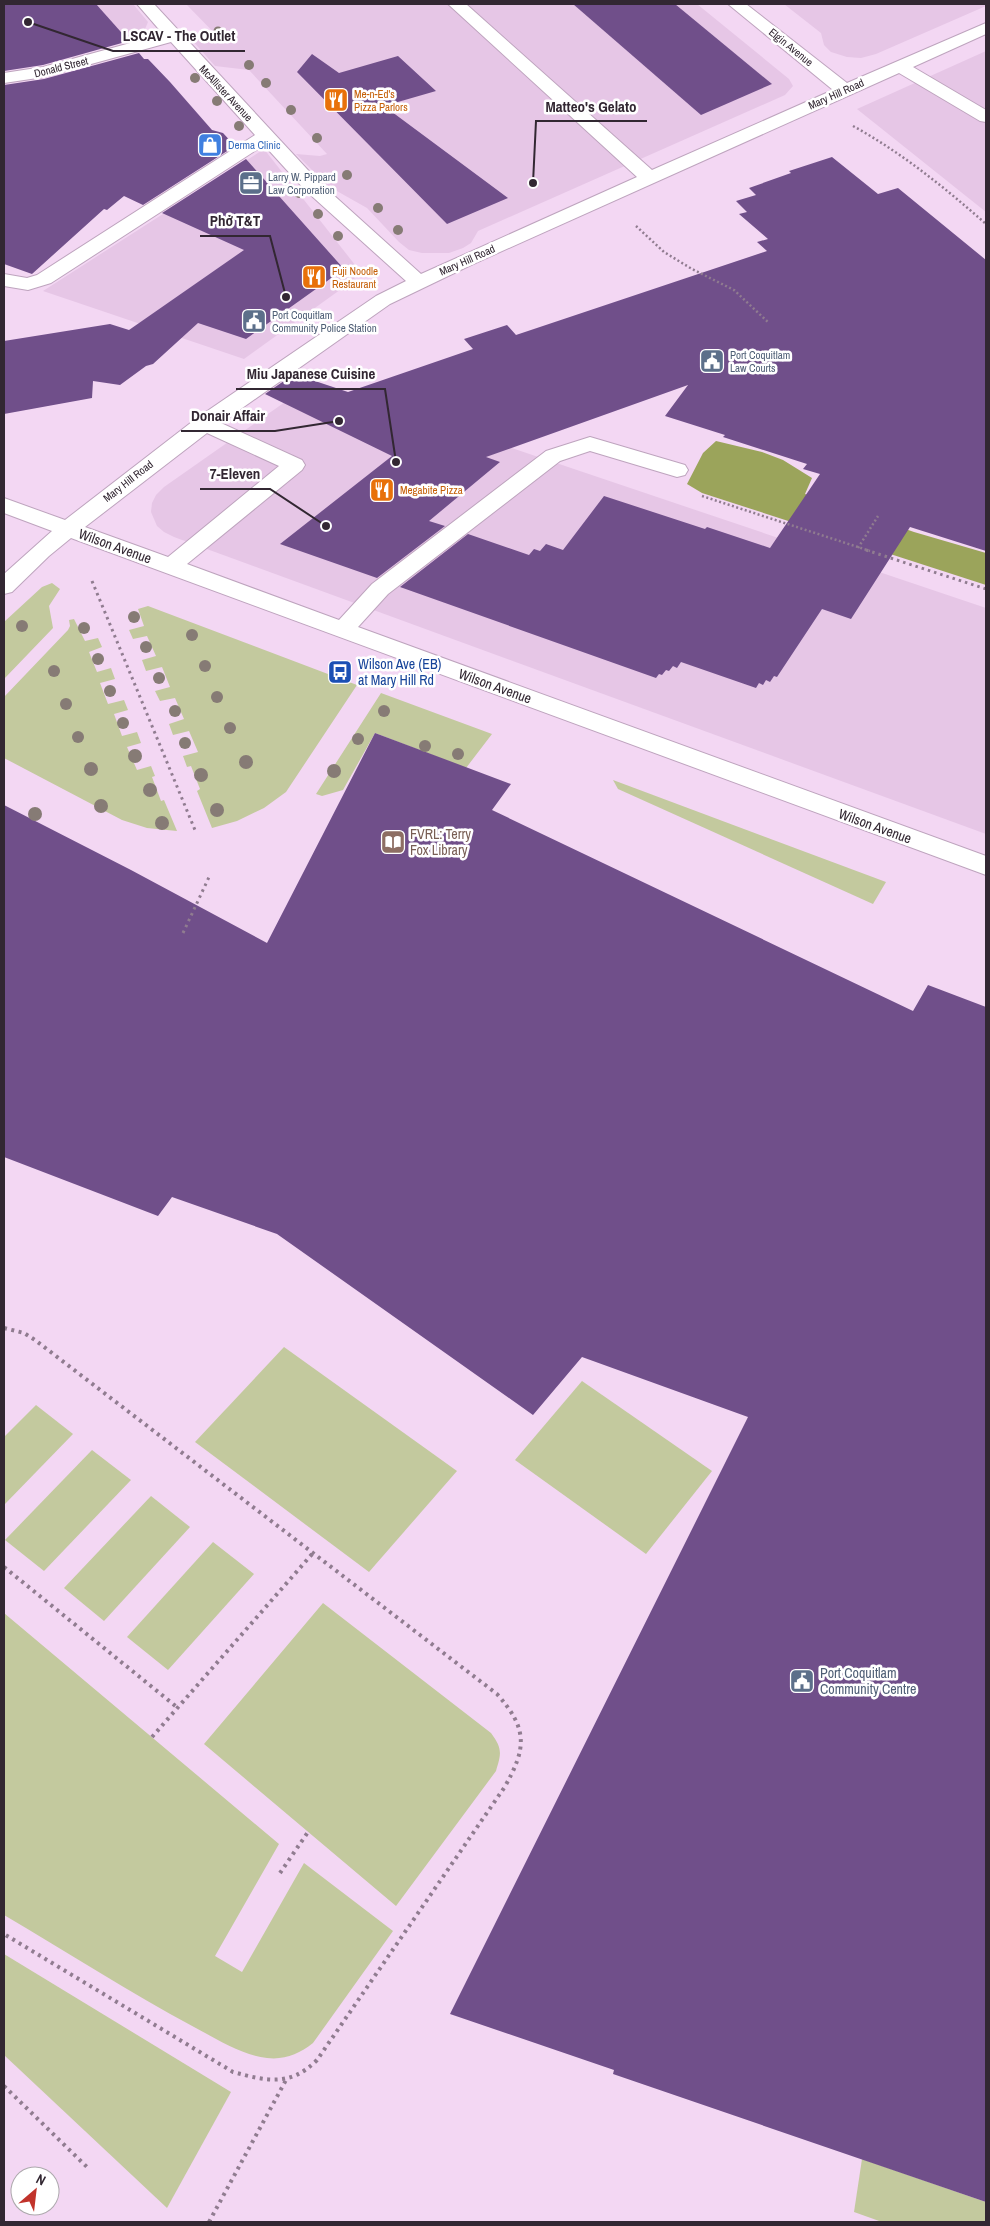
<svg xmlns="http://www.w3.org/2000/svg" width="990" height="2226" font-family="'Archivo Narrow',sans-serif">
<style>
.built{fill:#e6c6e6}
.green{fill:#c3c99e}
.forest{fill:#9ba45b}
.building{fill:#704f8a}
.lines{fill:none;stroke-linecap:round;stroke-linejoin:round}
.minor-casing{stroke:#bea4be;stroke-width:2}
.path-far2{stroke:#907c90;stroke-width:2.5;stroke-dasharray:2 2.5;stroke-linecap:butt}
.path-far1{stroke:#907c90;stroke-width:3;stroke-dasharray:2.5 4;stroke-linecap:butt}
.path{stroke:#907c90;stroke-width:4;stroke-dasharray:3 4.5;stroke-linecap:butt}
.minor{fill:#fff;fill-rule:evenodd}
.tree{fill:#867b75}
.labels{text-anchor:middle;stroke-width:5;stroke-linejoin:round;paint-order:stroke}
.far-street-label{font-size:11px;fill:#322732;stroke:#fff}
.far-food-label{font-size:11px;fill:#c56008;stroke:#fff;text-anchor:start}
.far-shop-label{font-size:11px;fill:#366cbe;stroke:#fff;text-anchor:start}
.far-service-label{font-size:11px;fill:#4e5e75;stroke:#fff;text-anchor:start}
.street-label{font-size:14px;fill:#322732;stroke:#fff}
.transit-label{font-size:14px;fill:#164399;stroke:#fff;text-anchor:start}
.education-label{font-size:14px;fill:#785e54;stroke:#fff;text-anchor:start}
.service-label{font-size:14px;fill:#4e5e75;stroke:#fff;text-anchor:start}
.leader{fill:none;stroke:#322732;stroke-width:2}
.callout-dot{fill:#322732;stroke:#fff;stroke-width:2}
.callout-label{font-size:15px;text-anchor:middle;font-weight:bold;fill:#322732;stroke:#fff;stroke-width:5;stroke-linejoin:round;paint-order:stroke}
</style>
<rect width="100%" height="100%" fill="#f3d7f3"/>
<g class="built">
<path d="M4,4H133L148,22L145,29L130,37L19,67L4,52Z"/>
<path d="M186,4H697L789,79L793,86L785,95L478,231L471,243L463,248L449,253H422L409,250L399,242L367,208L328,186L296,154L320,156L327,154L249,70L215,66L191,39L214,43L222,41Z"/>
<path d="M784,4H986V6L876,54L861,58L847,57L831,52L824,45L821,33Z"/>
<path d="M986,51V212L857,109Z"/>
<path d="M264,149L359,270L355,278L344,287L244,359L43,291Z"/>
<path d="M328,386L986,608V834L174,537L164,532L157,526L151,512L152,503L156,495L164,487L305,388Z"/>
</g>
<g class="green">
<path d="M52,583L60,589L49,606L53,628L4,679V622L42,587Z"/>
<path d="M148,606L357,685L286,792L264,808L237,821L212,828L197,791L200,789L191,766L187,767L183,756L198,752L189,731L173,735L169,724L184,719L175,698L160,701L155,691L170,687L162,667L146,671L142,660L156,656L147,636L133,639L129,630L144,626L138,609Z"/>
<path d="M74,619L85,641L98,638L102,647L89,652L97,672L111,668L115,679L100,683L108,704L124,700L128,710L114,714L122,736L137,732L141,743L127,747L137,770L151,766L155,776L152,777L161,801L164,800L177,831L147,828L122,820L4,758V697L68,630L70,626L69,620Z"/>
<path d="M381,693L492,734L466,768L375,733L343,790L322,796L316,794Z"/>
<path d="M613,780L886,882L873,904L618,789Z"/>
<path d="M284,1347L457,1471L369,1572L195,1442Z"/>
<path d="M582,1381L712,1471L646,1554L515,1460Z"/>
<path d="M36,1405L73,1434L4,1505V1437Z"/>
<path d="M92,1450L131,1480L44,1571L5,1540Z"/>
<path d="M151,1496L190,1527L104,1621L64,1588Z"/>
<path d="M213,1542L254,1574L168,1670L127,1637Z"/>
<path d="M323,1603L491,1733C503,1749 501,1754 496,1771L396,1906L204,1744Z"/>
<path d="M4,1613L279,1844L215,1956L242,1972L304,1863L393,1931L313,2043C299,2054 285,2060 267,2058C241,2055 217,2039 194,2027C129,1992 67,1952 4,1915Z"/>
<path d="M4,1954L231,2092L167,2208L4,2055Z"/>
<path d="M862,2159L986,2202V2222H882L854,2212Z"/>
</g>
<path class="forest" d="M716,441L762,452L783,460L812,478L805,494L914,532L986,553V585L702,493L687,484L703,453Z"/>
<g class="building">
<path d="M4,4H96L129,41L43,65L4,71Z"/>
<path d="M573,4H675L772,84L701,115Z"/>
<path d="M139,53L144,59H148L170,82L212,130L223,133L235,146L143,205L124,196L107,210L104,209L32,274L4,264V85L44,79Z"/>
<path d="M312,54L339,73L398,56L436,91L384,106L508,198L447,224L297,72Z"/>
<path d="M832,157L878,194L898,188L986,260V551L910,527L851,619L822,609L777,677L774,676L770,682L766,680L763,685L759,683L756,688L681,662L677,668L673,666L669,671L666,670L662,675L659,674L656,678L400,587L468,534L529,555L534,549L540,551L546,544L563,550L604,496L705,529L707,527L770,548L820,474L803,469L807,464L723,437L725,435L665,416L688,385L486,457L500,462L429,521L445,526L377,578L280,544L392,456L265,394L294,374L348,392L473,349L464,339L507,325L516,335L767,251L757,242L768,239L739,214L747,212L736,201L756,195L749,188L791,173L789,171Z"/>
<path d="M246,159L344,269L246,339L198,323L153,364L146,366L120,385L93,381L92,398L4,414V341L110,324L129,330L244,250L162,213Z"/>
<path d="M375,733L511,784L492,810L913,1011L928,985L986,1007V2202L613,2074L614,2070L450,2014L748,1417L582,1357L533,1415L277,1234L172,1197L158,1216L4,1157V805L131,870L267,943Z"/>
</g>
<g class="lines">
<defs>
<path id="minor" d="M137,4H154L319,182L421,274L637,177L448,4H466L652,170L833,90L728,4H746L847,83L986,23V34L913,67L986,110V122L980,121L899,73L471,265L390,304L221,423L302,460L305,465L302,470L187,564L339,620L372,584L546,451L590,437L685,465L688,470L685,475L677,477L590,451L560,461L388,594L358,627L986,856V875L71,538L49,556L12,592L4,594V574L52,531L4,513V498L65,520L197,418L376,296L406,281L305,190L264,145L51,283L28,290L4,286V274L27,278L37,275L255,135L171,42L44,77L4,83V73L43,67L163,34ZM207,433L279,466L168,557L85,527Z"/>
</defs>
<use href="#minor" class="minor-casing"/>
<g class="path-far2">
<path d="M853,126C902,153 944,187 986,224"/>
<path d="M636,226L664,252L692,269L734,290L769,323"/>
<path d="M702,496L870,551"/>
<path d="M858,548L878,516"/>
</g>
<g class="path-far1">
<path d="M866,550L986,589"/>
<path d="M92,581L195,830"/>
<path d="M183,933L210,875"/>
</g>
<g class="path">
<path d="M4,1328L24,1333L35,1340L497,1694C528,1729 527,1748 504,1788L317,2060C290,2087 267,2081 233,2072L4,1934"/>
<path d="M4,1567L178,1708"/>
<path d="M152,1737L313,1553"/>
<path d="M280,1873L308,1832"/>
<path d="M4,2086L89,2169"/>
<path d="M209,2222L286,2080"/>
</g>
<use href="#minor" class="minor"/>
</g>
<g class="tree">
<circle cx="218" cy="31" r="4.5"/>
<circle cx="249" cy="65" r="5"/>
<circle cx="195" cy="78" r="5"/>
<circle cx="266" cy="83" r="5"/>
<circle cx="217" cy="101" r="5"/>
<circle cx="291" cy="110" r="5"/>
<circle cx="239" cy="126" r="5"/>
<circle cx="317" cy="138" r="5"/>
<circle cx="347" cy="175" r="5"/>
<circle cx="299" cy="193" r="5"/>
<circle cx="378" cy="208" r="5"/>
<circle cx="318" cy="214" r="5"/>
<circle cx="398" cy="230" r="5"/>
<circle cx="338" cy="236" r="5"/>
<circle cx="134" cy="617" r="6"/>
<circle cx="22" cy="626" r="6"/>
<circle cx="84" cy="628" r="6"/>
<circle cx="192" cy="635" r="6"/>
<circle cx="146" cy="647" r="6"/>
<circle cx="98" cy="659" r="6"/>
<circle cx="205" cy="666" r="6"/>
<circle cx="54" cy="671" r="6"/>
<circle cx="159" cy="678" r="6"/>
<circle cx="110" cy="691" r="6"/>
<circle cx="217" cy="697" r="6"/>
<circle cx="66" cy="704" r="6"/>
<circle cx="175" cy="711" r="6"/>
<circle cx="384" cy="711" r="6"/>
<circle cx="123" cy="723" r="6"/>
<circle cx="230" cy="728" r="6"/>
<circle cx="78" cy="737" r="6"/>
<circle cx="358" cy="739" r="6"/>
<circle cx="185" cy="743" r="6"/>
<circle cx="425" cy="746" r="6"/>
<circle cx="458" cy="754" r="6"/>
<circle cx="135" cy="756" r="7"/>
<circle cx="246" cy="762" r="7"/>
<circle cx="91" cy="769" r="7"/>
<circle cx="334" cy="771" r="7"/>
<circle cx="201" cy="775" r="7"/>
<circle cx="150" cy="790" r="7"/>
<circle cx="101" cy="806" r="7"/>
<circle cx="217" cy="810" r="7"/>
<circle cx="35" cy="814" r="7"/>
<circle cx="162" cy="823" r="7"/>
</g>
<defs>
<symbol id="restaurant-square" viewBox="-11 -11 22 22"><rect x="-9" y="-9" width="18" height="18" rx="4" fill="#e8710a" stroke="#fff"/><path d="M-5-6h1v4h1v-4h1v4h1v-4h1v5L-1.5 .5V6h-2V.5L-5-1ZM5-6V6H3V1.5H1.5Q1.5-4 5-6Z" fill="#fff"/></symbol>
<symbol id="shop-square" viewBox="-11 -11 22 22"><rect x="-9" y="-9" width="18" height="18" rx="4" fill="#3f7fe0" stroke="#fff"/><path d="M-5-2.5h2.3a2.7 3.5 0 0 1 5.4 0H5L5.5 6h-11ZM-1.5-2.5h3a1.5 2.3 0 0 0-3 0Z" fill="#fff"/></symbol>
<symbol id="office-square" viewBox="-11 -11 22 22"><rect x="-9" y="-9" width="18" height="18" rx="4" fill="#5c6f8a" stroke="#fff"/><path d="M-6-3h4V-5.5h4V-3h4V5H-6ZM-1-4.5V-3h2v-1.5ZM-6 0V1H6V0Z" fill="#fff"/></symbol>
<symbol id="civic-square" viewBox="-11 -11 22 22"><rect x="-9" y="-9" width="18" height="18" rx="4" fill="#5c6f8a" stroke="#fff"/><path d="M-.6-6.5H3V-4.5H.6V-3L4-1V1h2V6H-6V1h2V-1L-.6-3ZM-1.2 2.5V6h2.4V2.5Z" fill="#fff"/></symbol>
<symbol id="bus-square" viewBox="-11 -11 22 22"><rect x="-9" y="-9" width="18" height="18" rx="4" fill="#1a4fb4" stroke="#fff"/><path d="M-5-6H5V4H4V6H2V4H-2V6H-4V4H-5ZM-3.5-4V0h7V-4ZM-3.5 1.2v1.5H-2V1.2ZM2 1.2v1.5H3.5V1.2Z" fill="#fff"/></symbol>
<symbol id="library-square" viewBox="-11 -11 22 22"><rect x="-9" y="-9" width="18" height="18" rx="4" fill="#8d6e63" stroke="#fff"/><path d="M-6-4Q-3-5.5-.7-3.5V5Q-3 3-6 4ZM6-4Q3-5.5 .7-3.5V5Q3 3 6 4Z" fill="#fff"/></symbol>
</defs>
<g fill-rule="evenodd">
<use href="#restaurant-square" x="322" y="86" width="28" height="28"/>
<use href="#shop-square" x="196" y="131" width="28" height="28"/>
<use href="#office-square" x="237" y="169" width="28" height="28"/>
<use href="#restaurant-square" x="300" y="263" width="28" height="28"/>
<use href="#civic-square" x="240" y="307" width="28" height="28"/>
<use href="#civic-square" x="698" y="347" width="28" height="28"/>
<use href="#restaurant-square" x="368" y="476" width="28" height="28"/>
<use href="#bus-square" x="326" y="658" width="28" height="28"/>
<use href="#library-square" x="379" y="828" width="28" height="28"/>
<use href="#civic-square" x="788" y="1667" width="28" height="28"/>
</g>
<g class="labels">
<g class="far-street-label">
<text transform="translate(791 47) rotate(39)" y="4">Elgin Avenue</text>
<text transform="translate(61 67) rotate(-14)" y="4">Donald Street</text>
<text transform="translate(226 93) rotate(47)" y="4">McAllister Avenue</text>
<text transform="translate(836 94) rotate(-24)" y="4">Mary Hill Road</text>
<text transform="translate(467 260) rotate(-24)" y="4">Mary Hill Road</text>
<text transform="translate(128 481) rotate(-38)" y="4">Mary Hill Road</text>
</g>
<g class="far-food-label">
<text x="354" y="98">Me-n-Ed's<tspan x="354" dy="13">Pizza Parlors</tspan></text>
<text x="332" y="275">Fuji Noodle<tspan x="332" dy="13">Restaurant</tspan></text>
<text x="400" y="494">Megabite Pizza</text>
</g>
<g class="far-shop-label">
<text x="228" y="149">Derma Clinic</text>
</g>
<g class="far-service-label">
<text x="268" y="181">Larry W. Pippard<tspan x="268" dy="13">Law Corporation</tspan></text>
<text x="272" y="319">Port Coquitlam<tspan x="272" dy="13">Community Police Station</tspan></text>
<text x="730" y="359">Port Coquitlam<tspan x="730" dy="13">Law Courts</tspan></text>
</g>
<g class="street-label">
<text transform="translate(115 546) rotate(20)" y="5">Wilson Avenue</text>
<text transform="translate(495 686) rotate(20)" y="5">Wilson Avenue</text>
<text transform="translate(875 826) rotate(20)" y="5">Wilson Avenue</text>
</g>
<g class="transit-label">
<text x="358" y="669">Wilson Ave (EB)<tspan x="358" dy="16">at Mary Hill Rd</tspan></text>
</g>
<g class="education-label">
<text x="410" y="839">FVRL: Terry<tspan x="410" dy="16">Fox Library</tspan></text>
</g>
<g class="service-label">
<text x="820" y="1678">Port Coquitlam<tspan x="820" dy="16">Community Centre</tspan></text>
</g>
</g>
<path class="leader" d="M28 22L113 51H245M533 183L536 121H647M286 297L270 236H200M396 462L385 389H236M339 421L275 431H181M326 526L270 489H200"/>
<g class="callout-dot">
<circle cx="28" cy="22" r="5"/>
<circle cx="533" cy="183" r="5"/>
<circle cx="286" cy="297" r="5"/>
<circle cx="396" cy="462" r="5"/>
<circle cx="339" cy="421" r="5"/>
<circle cx="326" cy="526" r="5"/>
</g>
<g class="callout-label">
<text x="179" y="41">LSCAV - The Outlet</text>
<text x="591" y="112">Matteo's Gelato</text>
<text x="235" y="226">Phở T&amp;T</text>
<text x="311" y="379">Miu Japanese Cuisine</text>
<text x="228" y="421">Donair Affair</text>
<text x="235" y="479">7-Eleven</text>
</g>
<rect width="990" height="2226" fill="none" stroke="#322732" stroke-width="10"/>
<g transform="translate(35 2191) rotate(28)"><circle r="24" fill="#ffffff" stroke="#ada9ad"/>
<path d="M0-4L9 19L0 12L-9 19Z" fill="#c1332b"/>
<text y="-8" font-size="14" font-weight="bold" text-anchor="middle" fill="#322732">N</text>
</g>
</svg>
